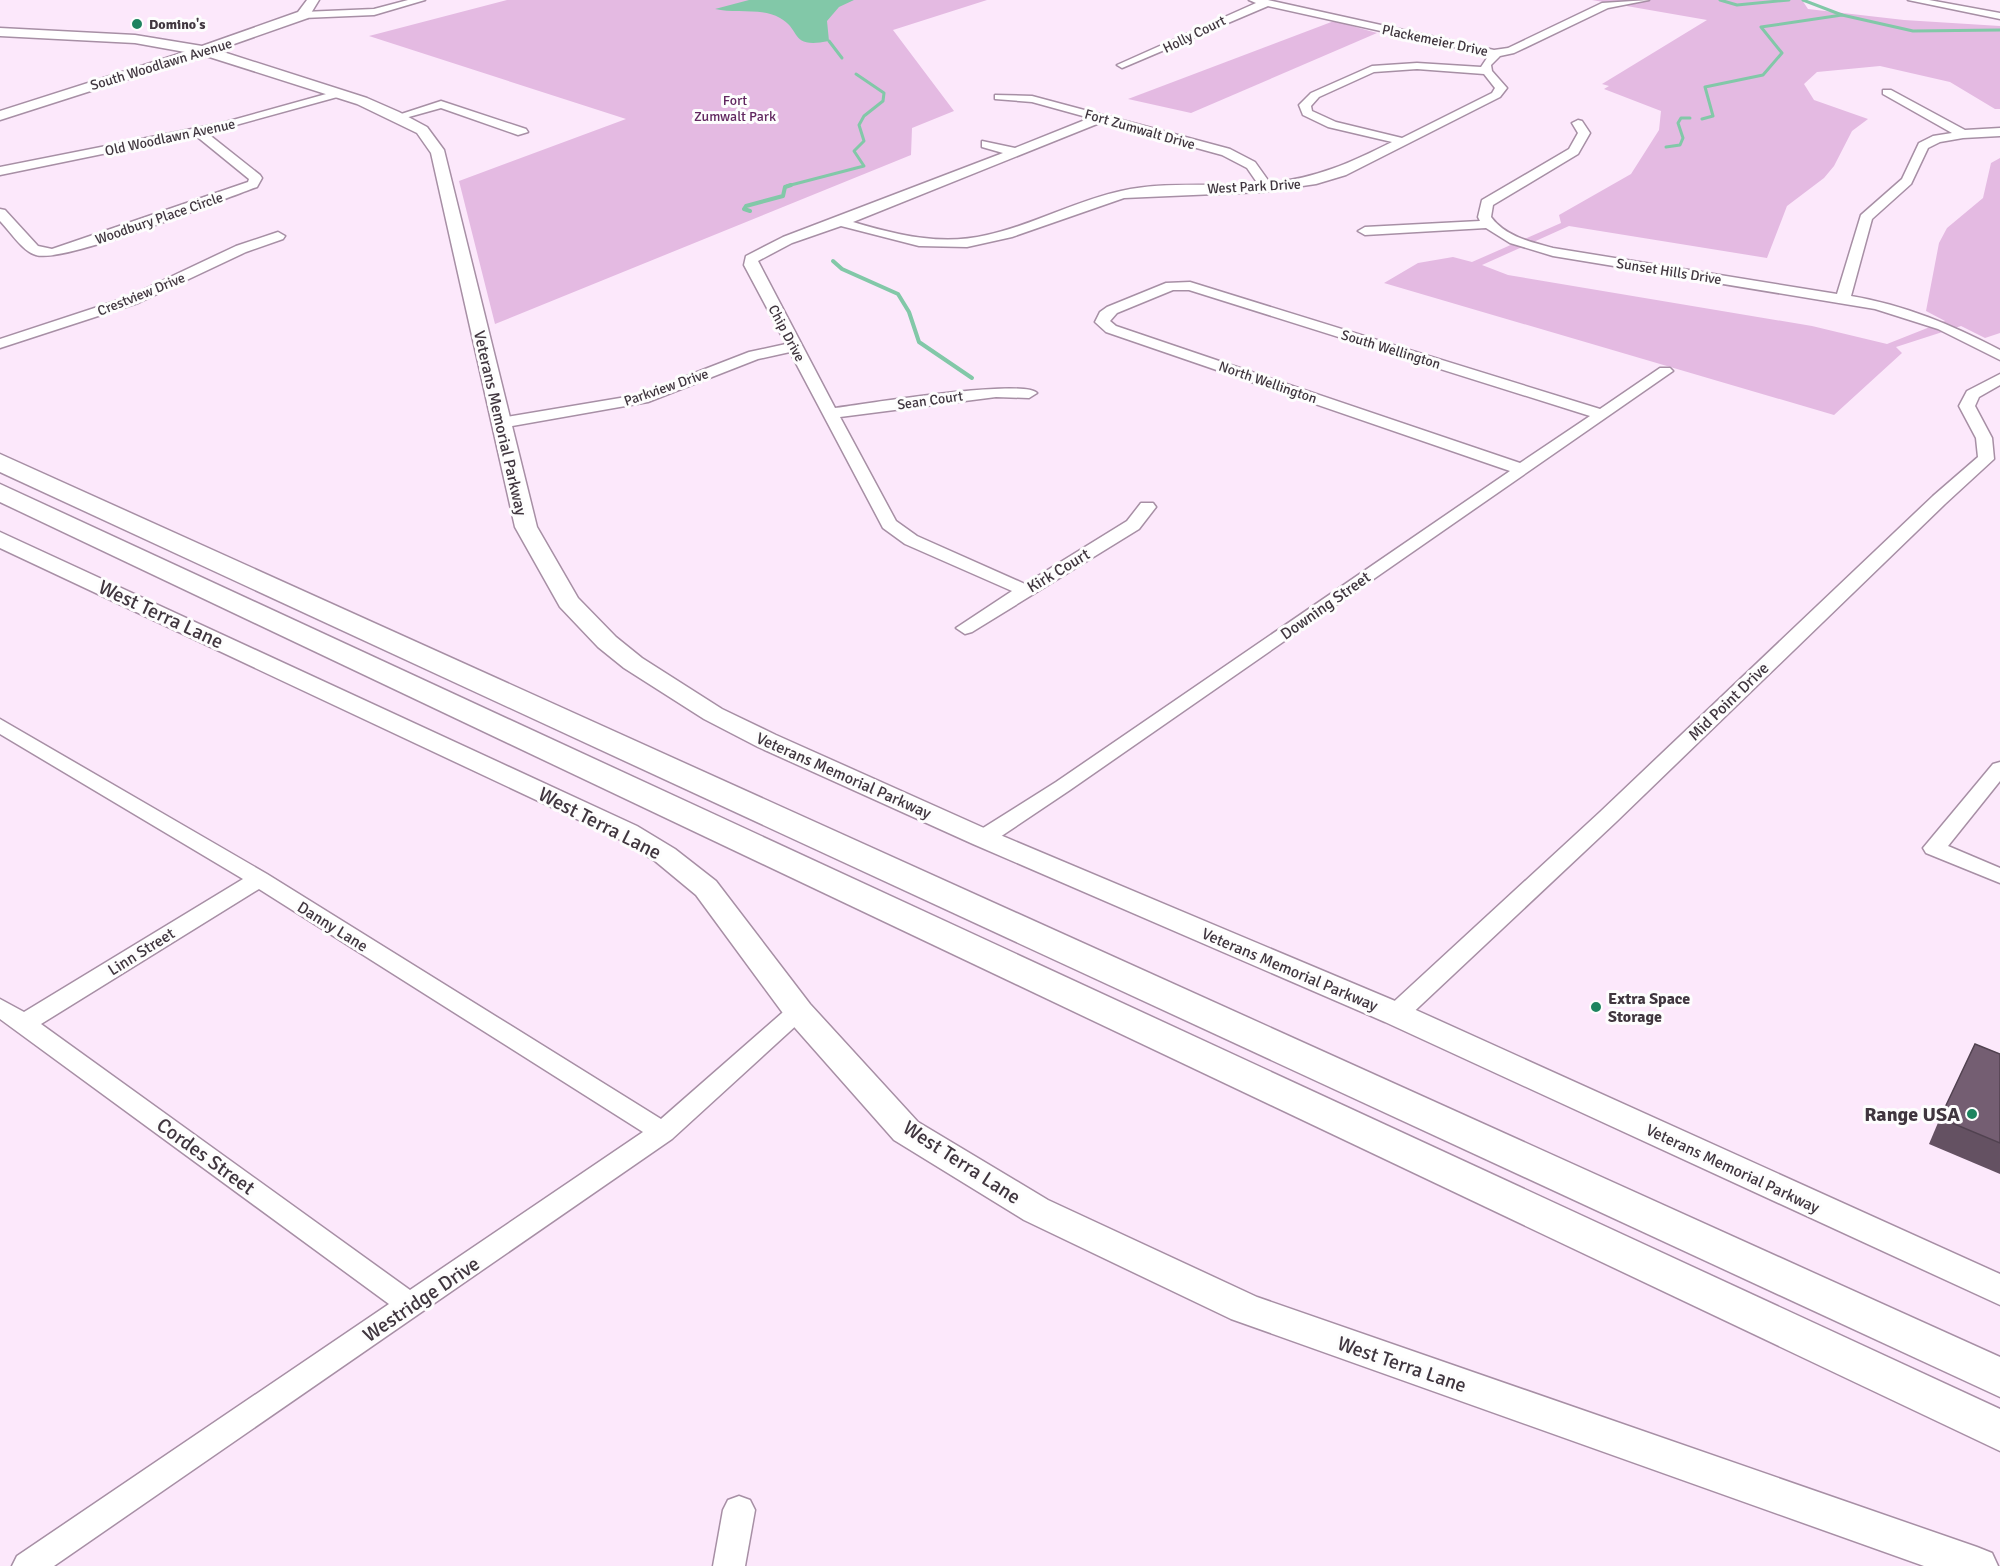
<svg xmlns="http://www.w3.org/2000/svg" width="2000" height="1566" font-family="Signika,sans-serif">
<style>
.green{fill:#e4bae2}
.water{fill:#82c8a8}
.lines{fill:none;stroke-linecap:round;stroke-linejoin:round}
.stream-far1{stroke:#82c8a8;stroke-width:3}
.stream{stroke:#82c8a8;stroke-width:4}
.minor-casing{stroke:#a78fa5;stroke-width:3}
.tertiary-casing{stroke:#a78fa5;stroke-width:3}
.motorway-casing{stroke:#a78fa5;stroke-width:3}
.minor{fill:#fff;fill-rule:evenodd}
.tertiary{fill:#fff;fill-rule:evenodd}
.motorway{fill:#fff;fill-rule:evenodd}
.wall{fill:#645162}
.building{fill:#745e72;stroke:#514250;stroke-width:1.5}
.poi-dot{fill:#1d845f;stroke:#fdfdfd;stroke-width:2}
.labels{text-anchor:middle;stroke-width:6;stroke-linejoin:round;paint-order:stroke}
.far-poi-label{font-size:14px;font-weight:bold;fill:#40363f;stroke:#fdfdfd;text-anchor:start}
.far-street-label{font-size:14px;fill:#40363f;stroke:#fdfdfd}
.far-park-label{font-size:14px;fill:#612760;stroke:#fdfdfd}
.street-label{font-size:16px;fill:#40363f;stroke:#fdfdfd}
.poi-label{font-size:16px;font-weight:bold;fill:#40363f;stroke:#fdfdfd;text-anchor:start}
.near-street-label{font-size:20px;fill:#40363f;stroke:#fdfdfd}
.near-poi-label{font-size:20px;font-weight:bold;fill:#40363f;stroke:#fdfdfd;text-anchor:end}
</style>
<rect width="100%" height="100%" fill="#fce8fb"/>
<g class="green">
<path d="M507,0H987L893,30L954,111L912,128L911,155L495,324L459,181L626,119L369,36Z"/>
<path d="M1592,0H1802L1808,9L1904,20L2000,26V109H1995L1950,82L1880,66L1817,72L1804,84L1814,100L1868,119L1852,131L1834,166L1824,178L1787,206L1767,258L1569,226L1482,265L1508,275L1812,326L1887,344L1945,321L1926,311L1939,243L1947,228L1983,198L1991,163L2000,158V333L1985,338L1961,326L1896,347L1902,353L1834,415L1384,283L1418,263L1453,257L1472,262L1561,223L1559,215L1631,174L1659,130L1661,111L1604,89L1609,86L1602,84L1707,20Z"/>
<path d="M1334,21L1377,33L1191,113L1128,99Z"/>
</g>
<path class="water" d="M749,0H854L839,7L827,21L829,41C789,49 802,30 780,18C760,7 735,14 715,9Z"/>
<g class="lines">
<g class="stream-far1">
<path d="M1720,0L1737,5L1789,0"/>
<path d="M1803,0L1842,15L1913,31L2000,30"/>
<path d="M829,41L842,58"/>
<path d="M1702,119L1713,116L1705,87L1763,75L1782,53L1761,27L1842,15"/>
<path d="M1666,147L1680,145L1683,138L1678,123L1681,118H1690"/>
<path d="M787,186L864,166L854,151L864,141L859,125L864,116L883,101L884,93L856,74"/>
</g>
<g class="stream">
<path d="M750,211L744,209L746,206L783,196L785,187L791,185"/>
<path d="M833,261L842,269L898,294L909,312L919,342L972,378"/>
</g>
<defs>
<g id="minor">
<path d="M408,0H425L374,15L303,18L298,15L303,12L374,9Z"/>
<path d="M1249,0H1268L1494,50L1508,48L1602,3L1649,0L1608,8L1514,53L1500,56L1491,65L1492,71L1507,88L1500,97L1346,175L1316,184L1262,192L1124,198L1012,237L967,247L919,246L841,226L792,243L758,261L835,408C863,404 1024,378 1037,393L1029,398L996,397L840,417L896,521L917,536L1025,584L1127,521L1141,503H1153L1156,507L1139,529L972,632L965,634L956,628L1012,591L905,544L883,528L790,352L758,359L648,402L501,428L493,423L501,418L638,395L749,352L786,344L744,265L746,256L783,237L1003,153L982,147V141L1015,148L1090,118L1032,102L995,99V95L1032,96L1230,149L1255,162L1270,183C1317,178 1350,163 1392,142L1328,127L1303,115L1299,105L1311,93L1372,66L1417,63L1481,67L1489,55L1268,6L1122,68L1117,65L1256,3ZM1417,69L1484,74L1495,88L1492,93L1402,138L1336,122L1312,111L1311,106L1319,97L1374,72ZM1102,122L1222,155L1247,168L1258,184C1214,187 1165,181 1121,191C1075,201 1033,225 987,235C941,246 897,235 853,222Z"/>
<path d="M1908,0H1929L2000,13V19Z"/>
<path d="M1883,90H1891L1965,130L2000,128V136L1963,138L1940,142L1928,148L1911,184L1872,219L1851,296C1905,305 1952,325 2000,350V360L1938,329L1875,309L1553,256L1510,243L1486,228L1365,235L1358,231L1365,227L1480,221L1478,217L1482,200L1569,149L1578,133L1572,123L1578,120L1582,121L1590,133L1578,154L1493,205L1491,217C1505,236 1530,242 1553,248L1837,294L1861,215L1902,179L1919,143L1933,136L1952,133L1883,94Z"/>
<path d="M337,91L341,92V96L207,133L260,175L262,178L257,187C220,200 65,264 36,255C22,251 10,231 0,221V209L5,210L38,246L52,249L248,182L249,179L195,135L0,175V167L222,123Z"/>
<path d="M441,101L526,129L528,132L518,135L441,108L398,120L392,117Z"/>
<path d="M278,232L285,236L283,239L246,252L138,303L0,348V339L128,297L236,246Z"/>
<path d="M1190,282L1600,409L1660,368H1670L1673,371L1070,790L991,843H975L972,838L975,833L1056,782L1510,471L1106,332L1095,322L1100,312L1107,307L1166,283ZM1173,290H1189L1590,416L1520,463L1116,326L1110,321L1117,313Z"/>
<path d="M2000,374V385L1979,397L1975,406L1992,438L1994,459L1945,504L1616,822L1405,1020L1396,1022L1387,1020L1384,1014L1387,1008L1600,812L1933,496L1978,457L1976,438L1959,406L1967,391Z"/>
<path d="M0,719L267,874L661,1119L790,1006L799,1004L808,1006L811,1012L672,1139L54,1566H12L17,1556L389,1304L0,1019V999L24,1012L243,879L0,734ZM259,889L643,1132L410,1290L41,1024Z"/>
<path d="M2000,762V781L1948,846L2000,868V883L1926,853L1923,848L1993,764Z"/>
<path d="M739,1496L750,1500L755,1510L745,1566H713L723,1510L728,1500Z"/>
</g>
<g id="tertiary">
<path d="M307,0H319L308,18L217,50L367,98L399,112L427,127L444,150L537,527L578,598L616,637L642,658L722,709L776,735L993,832L1407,1006L2000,1274V1305L1385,1022L973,844L758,747L704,719L624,668L598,647L560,607L515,527L431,153L417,133L357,104L203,55L0,120V111L185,52L135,43L0,36V28L135,35L202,46L298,12Z"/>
<path d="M0,532L637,826L675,849L716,881L810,1004L918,1122L1048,1200L1257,1297L1977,1547L1992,1553L1998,1566H1924L1231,1319L1024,1220L894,1140L788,1020L696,895L655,861L617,838L0,548Z"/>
</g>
<g id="motorway">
<path d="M0,454L2000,1357V1397L0,472Z"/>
<path d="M0,484L2000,1409V1451L0,502Z"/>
</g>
</defs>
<use href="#minor" class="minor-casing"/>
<use href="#tertiary" class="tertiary-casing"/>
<use href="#motorway" class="motorway-casing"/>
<use href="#minor" class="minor"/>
<use href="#tertiary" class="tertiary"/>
<use href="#motorway" class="motorway"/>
</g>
<path class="wall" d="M2000,1054V1174L1929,1144L1940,1118Z"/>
<path class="building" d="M1975,1044L2000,1054V1143L1940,1118Z"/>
<g class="poi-dot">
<circle cx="137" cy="24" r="6"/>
<circle cx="1596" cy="1007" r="6"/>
<circle cx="1972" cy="1114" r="6"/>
</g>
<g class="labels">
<g class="far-poi-label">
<text x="149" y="29">Domino's</text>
</g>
<g class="far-street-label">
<text transform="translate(1194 34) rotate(-26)" y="5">Holly Court</text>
<text transform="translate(1435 40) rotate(12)" y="5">Plackemeier Drive</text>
<text transform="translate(161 64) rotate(-17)" y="5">South Woodlawn Avenue</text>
<text transform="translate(1140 129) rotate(16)" y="5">Fort Zumwalt Drive</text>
<text transform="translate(170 137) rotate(-12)" y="5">Old Woodlawn Avenue</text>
<text transform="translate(1254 186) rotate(-3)" y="5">West Park Drive</text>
<text transform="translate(159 218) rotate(-19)" y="5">Woodbury Place Circle</text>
<text transform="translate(1669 271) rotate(9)" y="5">Sunset Hills Drive</text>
<text transform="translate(141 294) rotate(-22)" y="5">Crestview Drive</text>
<text transform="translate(787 333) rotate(62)" y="5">Chip Drive</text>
<text transform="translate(1391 349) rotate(17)" y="5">South Wellington</text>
<text transform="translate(1268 382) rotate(19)" y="5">North Wellington</text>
<text transform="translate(666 387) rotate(-19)" y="5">Parkview Drive</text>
<text transform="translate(930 400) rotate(-8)" y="5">Sean Court</text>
</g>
<g class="far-park-label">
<text x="735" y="105">Fort<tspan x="735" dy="16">Zumwalt Park</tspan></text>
</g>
<g class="street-label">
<text transform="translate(501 423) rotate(77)" y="6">Veterans Memorial Parkway</text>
<text transform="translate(1058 570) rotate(-31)" y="6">Kirk Court</text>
<text transform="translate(1325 605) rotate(-35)" y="6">Downing Street</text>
<text transform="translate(1728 701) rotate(-44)" y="6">Mid Point Drive</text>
<text transform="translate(844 775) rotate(24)" y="6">Veterans Memorial Parkway</text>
<text transform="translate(333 926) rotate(32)" y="6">Danny Lane</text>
<text transform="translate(141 951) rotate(-32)" y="6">Linn Street</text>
<text transform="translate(1290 969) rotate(23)" y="6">Veterans Memorial Parkway</text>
<text transform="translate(1733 1168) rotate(25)" y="6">Veterans Memorial Parkway</text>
</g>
<g class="poi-label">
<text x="1608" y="1004">Extra Space<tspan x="1608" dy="18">Storage</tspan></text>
</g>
<g class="near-street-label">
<text transform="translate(161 614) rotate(25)" y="7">West Terra Lane</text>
<text transform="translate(600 823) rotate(27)" y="7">West Terra Lane</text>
<text transform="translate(206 1156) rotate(36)" y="7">Cordes Street</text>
<text transform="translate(962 1162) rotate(33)" y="7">West Terra Lane</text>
<text transform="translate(421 1299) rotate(-34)" y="7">Westridge Drive</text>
<text transform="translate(1402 1364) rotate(19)" y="7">West Terra Lane</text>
</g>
<g class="near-poi-label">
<text x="1960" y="1121">Range USA</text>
</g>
</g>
</svg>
